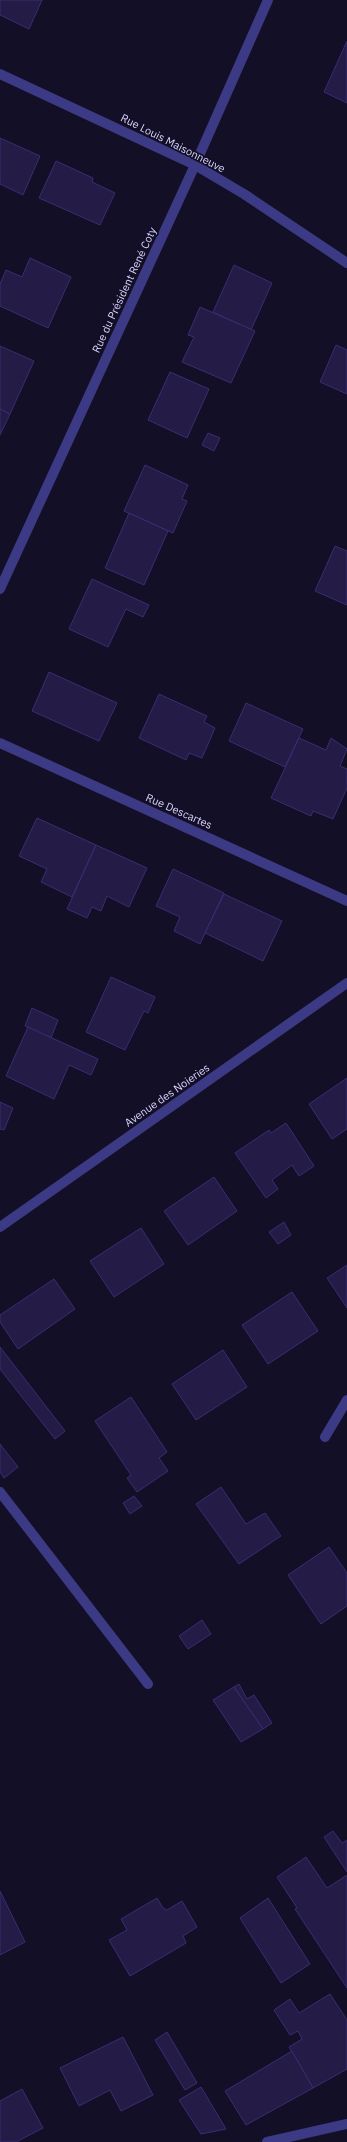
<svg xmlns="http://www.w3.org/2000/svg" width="347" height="2142" font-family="'IBM Plex Sans',sans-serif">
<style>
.building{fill:#241b47;stroke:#3b2d73}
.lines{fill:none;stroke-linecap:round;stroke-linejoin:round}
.minor{stroke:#3d3a85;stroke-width:10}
.labels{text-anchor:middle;stroke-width:3.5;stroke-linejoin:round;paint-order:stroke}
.street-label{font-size:11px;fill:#d9d4ff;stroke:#130f26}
</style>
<rect width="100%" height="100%" fill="#130f26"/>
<g class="building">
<path d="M0,0H42L29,29L0,15Z"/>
<path d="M347,41V103L324,92Z"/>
<path d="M0,138L40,156L23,195L0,184Z"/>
<path d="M56,161L93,178L92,182L115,193L100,225L39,198Z"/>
<path d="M30,258L71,277L48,328L0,306V284L6,270L22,277Z"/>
<path d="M234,265L272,283L251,330L213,312Z"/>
<path d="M200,307L255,331L231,383L182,362L194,337L188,335Z"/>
<path d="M336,345L347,350V394L320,382Z"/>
<path d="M0,346L34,361L10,414L0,409Z"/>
<path d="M170,372L209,389L187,438L148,420Z"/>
<path d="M0,409L10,414L0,435Z"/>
<path d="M208,433L220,438L214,451L202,445Z"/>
<path d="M145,465L188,485L182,499L187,501L173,533L124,511Z"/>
<path d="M129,513L168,531L144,585L105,568Z"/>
<path d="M335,546L347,551V605L315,591Z"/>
<path d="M92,579L149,605L143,617L126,609L108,647L69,629Z"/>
<path d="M49,672L117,703L99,741L32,711Z"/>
<path d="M159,694L207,716L204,722L215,728L202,758L189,753L186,760L139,738Z"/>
<path d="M246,703L303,729L285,767L229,741Z"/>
<path d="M299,738L326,750L331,738L347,749L340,766L347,769V788L333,819L313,811L311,816L271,798Z"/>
<path d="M37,818L96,845L72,897L41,882L47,869L19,856Z"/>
<path d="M96,845L147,868L129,907L107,896L101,911L92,907L87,918L67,909Z"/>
<path d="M173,869L224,893L200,944L174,931L180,917L156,906Z"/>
<path d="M224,894L282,921L263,961L205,933Z"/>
<path d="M111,977L155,997L148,1013L144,1011L125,1050L86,1032Z"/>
<path d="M32,1008L58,1020L51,1038L25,1026Z"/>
<path d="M28,1027L98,1059L91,1075L69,1065L54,1099L6,1076Z"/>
<path d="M347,1078V1129L332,1139L309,1104Z"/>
<path d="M0,1102L13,1108L4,1130L0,1129Z"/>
<path d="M286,1123L314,1166L299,1176L292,1165L272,1180L278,1189L266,1198L235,1153L269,1130L271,1133Z"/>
<path d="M214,1177L237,1211L188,1245L164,1211Z"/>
<path d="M284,1222L291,1235L278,1244L269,1232Z"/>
<path d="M141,1228L164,1264L114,1297L90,1261Z"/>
<path d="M347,1265V1308L327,1278Z"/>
<path d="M54,1279L75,1309L18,1349L0,1322V1315Z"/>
<path d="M292,1292L318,1331L268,1364L242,1325Z"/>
<path d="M0,1347L65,1431L55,1439L0,1369Z"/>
<path d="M223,1350L247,1387L196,1420L172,1384Z"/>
<path d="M131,1397L167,1452L159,1458L168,1471L137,1492L127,1478L131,1475L95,1421Z"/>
<path d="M0,1444L18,1467L4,1478L0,1472Z"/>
<path d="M221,1487L246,1524L265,1513L281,1536L239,1564L196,1504Z"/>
<path d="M134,1496L142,1506L130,1514L123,1503Z"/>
<path d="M329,1547L347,1573V1606L321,1624L288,1575Z"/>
<path d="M202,1620L211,1634L188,1649L179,1636Z"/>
<path d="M239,1684L247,1699L254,1695L272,1723L263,1729L234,1687Z"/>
<path d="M234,1687L263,1729L241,1742L213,1700Z"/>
<path d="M333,1831L342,1843L347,1840V1872L324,1837Z"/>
<path d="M306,1857L327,1888L347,1875V1988L295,1909L297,1908L277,1877Z"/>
<path d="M0,1891L25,1942L0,1955Z"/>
<path d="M157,1898L163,1908L167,1910L182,1901L197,1927L183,1936L186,1943L130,1976L109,1940L127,1930L121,1919Z"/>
<path d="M268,1898L310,1964L281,1983L240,1918Z"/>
<path d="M330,1994L347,2020V2069L313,2088L289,2047L302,2039L298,2031L290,2035L274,2010L290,1999L299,2013Z"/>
<path d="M167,2032L197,2083L185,2090L155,2040Z"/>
<path d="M123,2037L153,2095L121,2111L110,2090L79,2106L60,2068Z"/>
<path d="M292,2051L313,2088L246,2125L225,2091Z"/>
<path d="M201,2087L226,2129L201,2134L179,2100Z"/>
<path d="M22,2089L43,2128L16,2142H0V2101Z"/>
</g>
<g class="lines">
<g class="minor">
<path d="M0,74L195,165L244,194L347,263"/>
<path d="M0,589L195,165L268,0"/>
<path d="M0,743L347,901"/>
<path d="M0,1227L347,983"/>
<path d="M325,1437L347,1400"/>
<path d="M0,1492L148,1684"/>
<path d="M267,2142L347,2124"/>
</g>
</g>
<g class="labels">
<g class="street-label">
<text transform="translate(173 143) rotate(27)" y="4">Rue Louis Maisonneuve</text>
<text transform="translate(124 290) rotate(-65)" y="4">Rue du Président René Coty</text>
<text transform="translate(179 811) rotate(24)" y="4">Rue Descartes</text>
<text transform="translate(167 1095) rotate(-35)" y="4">Avenue des Noieries</text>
</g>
</g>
</svg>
